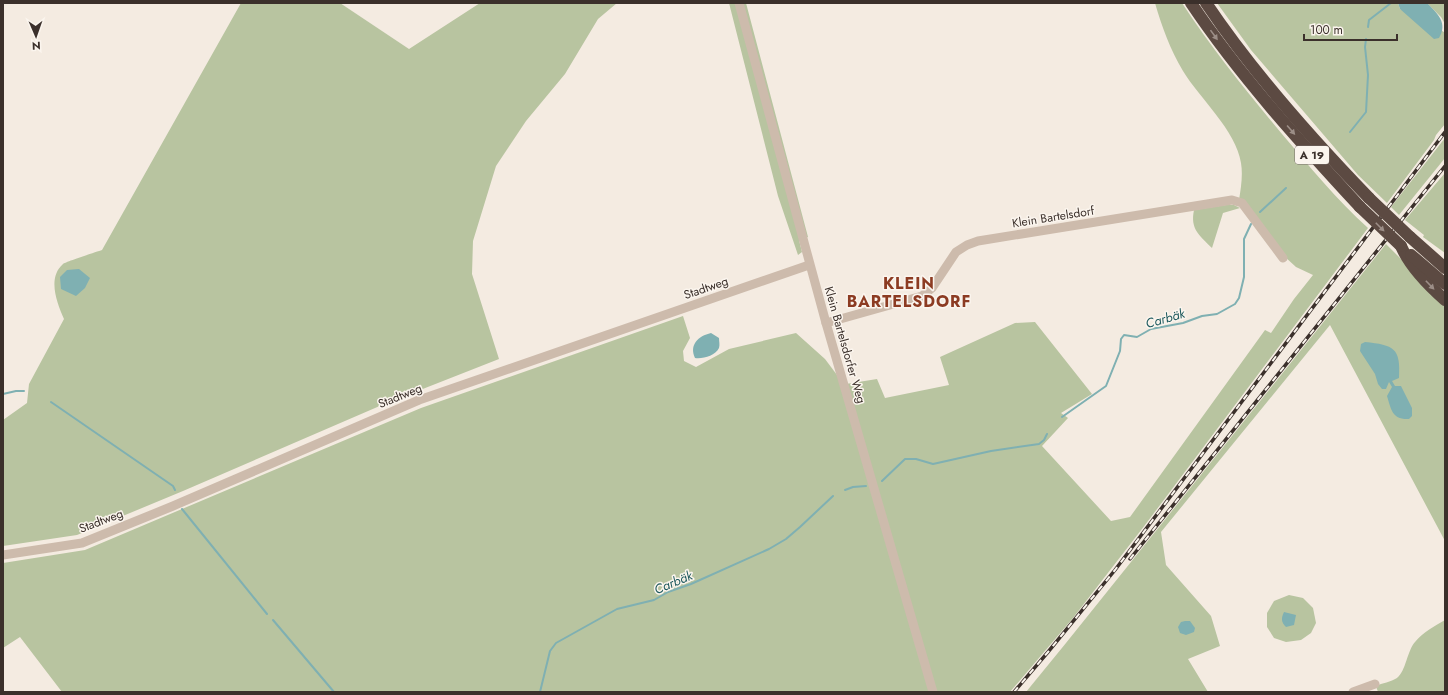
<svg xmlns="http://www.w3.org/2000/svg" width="1448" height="695" font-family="Jost,sans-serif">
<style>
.green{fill:#b8c4a0}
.water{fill:#7fb0b2}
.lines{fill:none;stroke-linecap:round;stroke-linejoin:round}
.stream{stroke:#7fb0b2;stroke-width:2}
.minor{stroke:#cdbbac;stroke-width:9}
.highway{stroke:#5c4a42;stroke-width:12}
.rail-casing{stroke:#3b302b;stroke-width:3.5}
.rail{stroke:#fbf5ee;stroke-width:2;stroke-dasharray:6;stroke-linecap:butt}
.highway-bridge{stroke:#5c4a42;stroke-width:12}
.oneway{fill:#9c8e87}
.labels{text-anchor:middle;stroke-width:3;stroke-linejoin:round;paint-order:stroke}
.shield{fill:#fbf5ee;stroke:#756b66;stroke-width:1}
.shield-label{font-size:11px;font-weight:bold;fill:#3b302b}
.street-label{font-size:12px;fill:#3b302b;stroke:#fbf5ee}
.water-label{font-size:13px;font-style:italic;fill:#1f5a5e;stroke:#fbf5ee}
.district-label{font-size:16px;font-weight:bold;letter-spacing:1px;fill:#8c3b22;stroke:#fbf5ee}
</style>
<rect width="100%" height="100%" fill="#f4ebe1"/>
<g class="green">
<path d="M241,3H340L409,49L480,3H617L598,19L565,74L526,121L496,166L473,241L472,274L499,359L382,405L183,491L77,535L3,546V420L27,403L29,384L64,319C57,303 47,278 63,264C65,262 96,252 102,250Z"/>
<path d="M729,3H746L808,237L799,240L802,252L798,255L778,196Z"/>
<path d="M1155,3H1182C1212,49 1247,92 1282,134C1309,166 1337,200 1368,228L1145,525L1073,618L1010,692H935L846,384L877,379L885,398L949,385L940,357L1015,323L1035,322L1092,394L1061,413L1068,418L1042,446L1111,521L1130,517L1265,330L1271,333L1294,299L1313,275L1296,267L1284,256L1239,200C1241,188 1243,175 1241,163C1236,130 1200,99 1183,71C1170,49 1162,27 1155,3Z"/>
<path d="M1217,3H1398L1400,9L1444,32L1445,28V124L1436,135L1434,140L1387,203L1358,175L1251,50Z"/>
<path d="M1427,3H1445V24L1441,17Z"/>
<path d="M1445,138V158L1399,215L1391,207Z"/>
<path d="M1445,173V253L1423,237L1424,235L1405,220Z"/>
<path d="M1226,205H1234L1240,208L1223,213L1212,248C1199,235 1190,229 1194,210Z"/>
<path d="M1386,244L1445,303V541L1330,325L1161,532L1166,565L1211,616L1220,646L1188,659L1208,692H1026L1066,643Z"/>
<path d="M683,316L690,338L683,351L684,361L696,367L729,349L796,333L825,359L840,379L930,692H62L20,637L3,648V563L85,550L421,408Z"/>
<path d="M1289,595L1303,598L1313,608L1316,623L1311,633L1301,640L1286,642L1274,638L1267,627V613L1274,601Z"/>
<path d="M1445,620V692H1378L1376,686C1382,683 1391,682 1397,678C1406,671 1407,651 1415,642C1423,632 1435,626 1445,620Z"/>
</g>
<g class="water">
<path d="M1398,3H1427C1438,14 1448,23 1439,38L1434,39L1400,9Z"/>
<path d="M79,269L90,278L85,288L76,296L61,289L60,277L67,270Z"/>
<path d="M711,333L719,338C719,341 720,345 719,348C715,356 703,359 695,358C689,345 698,336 711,333Z"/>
<path d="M1365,342C1394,345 1401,348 1399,378L1392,381L1395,386H1401L1412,408V416L1409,419C1392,420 1391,409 1387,396L1392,387L1389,382L1386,389H1382L1378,384L1375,374L1360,351L1361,344Z"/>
<path d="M1284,612L1296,615L1294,625L1286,627C1281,622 1281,618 1284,612Z"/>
<path d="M1185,621H1190L1195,628L1194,632L1186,635L1180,633L1178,627L1181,622Z"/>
</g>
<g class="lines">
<g class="stream">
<path d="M1368,27L1369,20L1391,3"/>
<path d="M1350,132L1366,112L1368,75L1365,47L1366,39"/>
<path d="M1260,212L1286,188"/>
<path d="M3,394L16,391H24"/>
<path d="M51,402L173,486L175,490"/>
<path d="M1062,417L1106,386L1120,351L1121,339L1124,335L1137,337L1151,329L1183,323L1202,316L1217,314L1235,304L1239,298L1244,277V239L1251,224"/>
<path d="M882,481L905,459H916L933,464L991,451L1039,444L1044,440L1047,434"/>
<path d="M845,490L853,487L866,486"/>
<path d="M182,509L267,614"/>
<path d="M273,620L334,692"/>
<path d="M540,692L550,651L556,643L617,609L654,600L668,592L691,584L769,549L786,539L800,527L833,496"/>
</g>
<g class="minor">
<path d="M739,3L826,323L933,692"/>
<path d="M826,323L922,296L932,288L956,252L967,245L978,241L1232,200L1242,203L1283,258"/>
<path d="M3,555L82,543L173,506L419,400L809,265"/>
<path d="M1353,692L1375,684"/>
</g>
<g class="highway">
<path d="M1191,3C1240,76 1300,142 1360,207"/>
<path d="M1206,3C1253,73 1310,137 1369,198"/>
<path d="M1410,237L1445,268"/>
<path d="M1401,246C1410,267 1428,285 1445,300"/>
<path d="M1411,255L1445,284"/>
</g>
<defs>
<g id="rail">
<path d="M1130,559L1445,166"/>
<path d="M1014,692L1048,652L1115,570L1445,132"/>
</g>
</defs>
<use href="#rail" class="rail-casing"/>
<use href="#rail" class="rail"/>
<g class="highway-bridge">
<path d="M1369,198L1410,237"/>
<path d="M1360,207L1401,246"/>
</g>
</g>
<defs><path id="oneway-solid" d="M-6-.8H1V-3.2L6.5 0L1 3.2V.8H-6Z"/></defs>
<g class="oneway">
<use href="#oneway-solid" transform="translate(1214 35) rotate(54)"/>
<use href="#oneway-solid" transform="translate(1291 130) rotate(49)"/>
<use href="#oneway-solid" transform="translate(1380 227) rotate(45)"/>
<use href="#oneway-solid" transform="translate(1430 285) rotate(46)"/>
</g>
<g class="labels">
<rect class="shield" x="1295" y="146" width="34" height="18" rx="3"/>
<g class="shield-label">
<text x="1312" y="159">A 19</text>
</g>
<g class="street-label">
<text transform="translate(1053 217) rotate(-9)" y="4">Klein Bartelsdorf</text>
<text transform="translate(706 288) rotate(-19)" y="4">Stadtweg</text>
<text transform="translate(845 345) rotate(74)" y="4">Klein Bartelsdorfer Weg</text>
<text transform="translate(400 396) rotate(-22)" y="4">Stadtweg</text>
<text transform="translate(101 521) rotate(-21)" y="4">Stadtweg</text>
</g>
<g class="water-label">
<text transform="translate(1165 318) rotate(-16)" y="5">Carbäk</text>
<text transform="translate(673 582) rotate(-23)" y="5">Carbäk</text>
</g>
<g class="district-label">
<text x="909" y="289">KLEIN<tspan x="909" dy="18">BARTELSDORF</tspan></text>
</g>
</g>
<rect width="1448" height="695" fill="none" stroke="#3b302b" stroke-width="8"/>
<g transform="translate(36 36) rotate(178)" stroke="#fbf5ee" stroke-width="3" paint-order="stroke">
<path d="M0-3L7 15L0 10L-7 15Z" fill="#3b302b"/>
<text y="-6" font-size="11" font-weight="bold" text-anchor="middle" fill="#3b302b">N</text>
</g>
<path d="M1304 34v6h93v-6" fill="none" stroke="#3b302b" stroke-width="2"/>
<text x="1310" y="34" font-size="12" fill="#3b302b" stroke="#fbf5ee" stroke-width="3" paint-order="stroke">100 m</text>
</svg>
